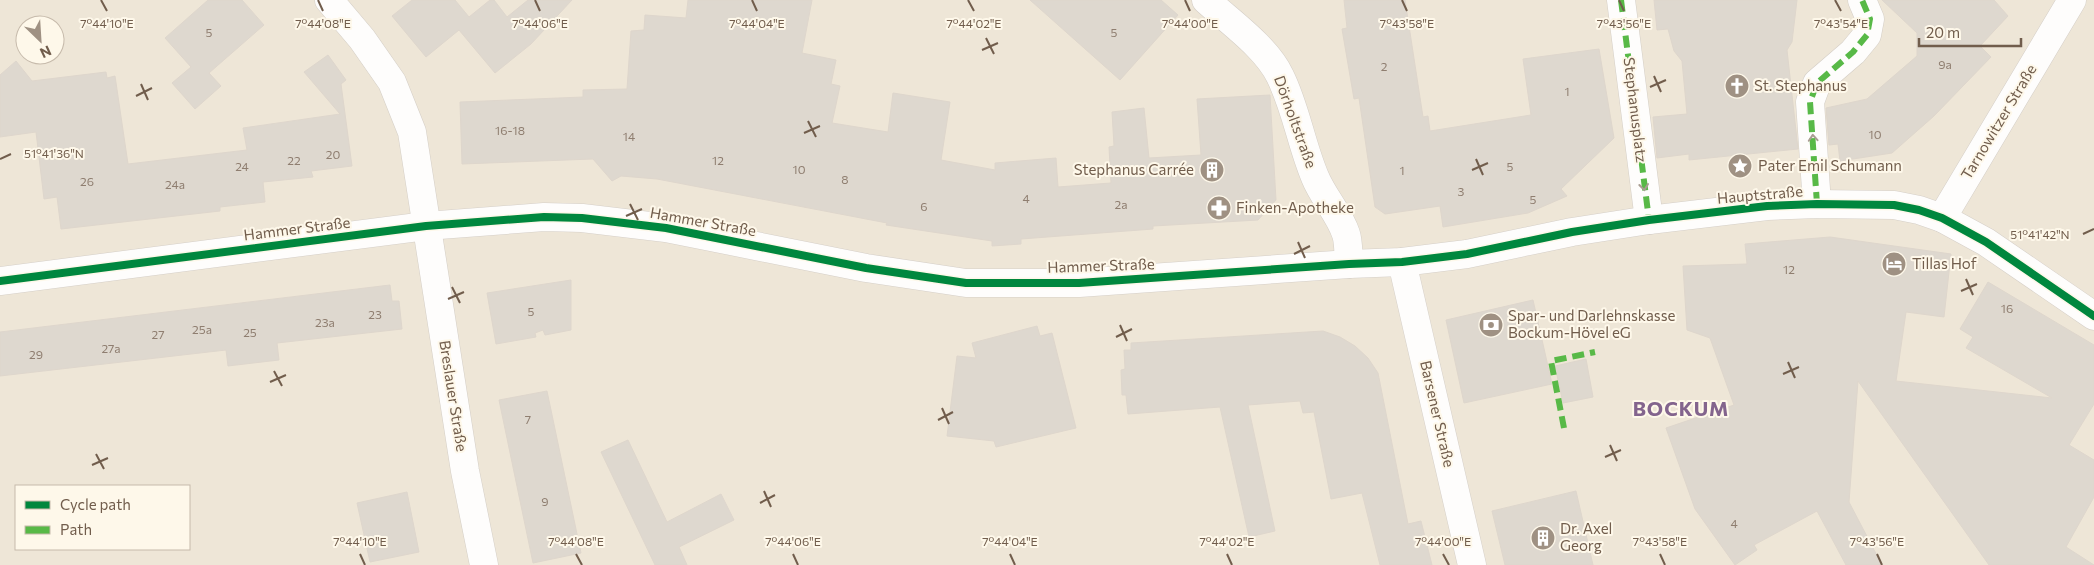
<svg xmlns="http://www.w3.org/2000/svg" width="2094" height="565" font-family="Commissioner,sans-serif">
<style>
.residential{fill:#eee6d7;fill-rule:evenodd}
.building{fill:#ded8cf;stroke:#ded6cc}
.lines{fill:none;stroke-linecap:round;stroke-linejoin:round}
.street-casing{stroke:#d4cec6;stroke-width:29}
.secondary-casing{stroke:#d5cfc8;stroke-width:29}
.street{stroke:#fefdfc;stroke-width:28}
.secondary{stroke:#fefdfc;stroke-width:28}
.quiet{stroke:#58b947;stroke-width:6;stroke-dasharray:12 6;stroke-linecap:butt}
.cycleway-casing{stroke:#fef8ea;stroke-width:11}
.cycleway{stroke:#00873e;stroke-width:8}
.oneway{stroke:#a99d92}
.ticks{fill:none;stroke:#715d4c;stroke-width:2}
.labels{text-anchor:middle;stroke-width:4;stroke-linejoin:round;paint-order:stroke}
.number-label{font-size:12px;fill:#8f7e70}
.poi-label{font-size:15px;fill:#715d4c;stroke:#fef8ea;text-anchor:start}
.street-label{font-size:15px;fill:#715d4c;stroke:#fef8ea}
.district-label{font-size:20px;font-weight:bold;letter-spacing:1px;fill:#83648d;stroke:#fef8ea}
.ticks-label{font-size:12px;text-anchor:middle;fill:#715d4c;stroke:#fef8ea;stroke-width:4;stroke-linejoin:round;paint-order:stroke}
</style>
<rect width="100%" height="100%" fill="#f5f2e9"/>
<path class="residential" d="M0,0H2094V565H0ZM25,25H55V55H25ZM16,486H189V549H16Z"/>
<g class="building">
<path d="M208,0H242L264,25L209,73L221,86L195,109L172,83L191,67L165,38Z"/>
<path d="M412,0H455L469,17L490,0H494L507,17L528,0H572L531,44L495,73L459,30L426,57L392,16Z"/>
<path d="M688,0H812L802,53L836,60L831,84L840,86L832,123L888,132L893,93L950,102L941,160L995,170V163L1056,158L1058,187L1111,183L1109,147L1114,146L1112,112L1144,108L1149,158L1201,155L1197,99L1270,95L1276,200L1258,220L1153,226V229L1021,239V244L992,246V241L886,225L887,223L657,179L621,176L612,181L593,159L462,164L460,102L583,97V90L627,89L631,31L644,30L645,15L686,18Z"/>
<path d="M1030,0H1161L1178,15L1120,80Z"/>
<path d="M1344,0H1405L1423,117L1428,116L1430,131L1531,115L1523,59L1599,49L1614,138L1561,189L1567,196L1528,213L1443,227L1440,206L1385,214L1375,207L1359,98L1354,99L1342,29L1347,28Z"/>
<path d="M1654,0H1797L1792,42L1787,50L1798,149L1689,160V154L1657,158L1653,117L1687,114L1682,61L1674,51L1668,29L1657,30Z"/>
<path d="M1882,0H1994L2008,16L1980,46L1991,57L1934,116L1892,153L1840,161L1838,144L1829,145L1826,108L1867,99L1917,56V33Z"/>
<path d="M328,55L346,80L341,84L352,166L311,171L313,177L263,182L265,202L220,207V211L61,229L57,197L44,199L36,132L0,137V75L16,61L32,81L106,72L107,78L115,76L128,164L247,150L243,128L340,114L304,72Z"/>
<path d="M1830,237L1951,254L1944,317L1906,312L1896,381L2052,398L1966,348L1973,337L1960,329L1988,282L2094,345V404L2069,445L2094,460V497L2066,547L2094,565H1989L1858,381L1849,502L1882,565H1846L1817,511L1754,545L1757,550L1735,565L1695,509L1666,428L1734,405L1710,338L1687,330L1683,266L1747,264L1745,244Z"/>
<path d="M571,280V330L545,335L543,330L535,333L536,337L496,344L487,293Z"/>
<path d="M390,285L392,301H399L402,329L277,343L279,360L228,366L226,350L0,376V332Z"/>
<path d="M1533,300L1552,384L1464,403L1446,320Z"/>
<path d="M1037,326L1040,336L1052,333L1076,428L996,447L994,441L947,436L957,356L976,358L972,343Z"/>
<path d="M1323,331L1340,337L1355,346L1368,358L1378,373L1408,524L1421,521L1432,565H1380L1362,493L1331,499L1314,412L1303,413L1300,401L1248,405L1275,531L1249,537L1220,407L1128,414L1126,395H1122L1121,370L1125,369L1124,350H1131V343Z"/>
<path d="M1586,359L1593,397L1563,403L1555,366Z"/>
<path d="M547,391L581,553L533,563L499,400Z"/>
<path d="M628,440L667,522L721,494L734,520L679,547L687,565H655L601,452Z"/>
<path d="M1576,491L1593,565H1505L1492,511Z"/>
<path d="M407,492L419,552L370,562L357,503Z"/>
</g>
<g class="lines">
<defs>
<g id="street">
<path d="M329,0L362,39L392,82L412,132L465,471L484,565"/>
<path d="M1206,0C1230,22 1266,47 1280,76C1296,108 1301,144 1315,177C1323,197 1339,213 1346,234C1349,243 1348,255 1349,264"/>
<path d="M1621,0L1649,220"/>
<path d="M1817,204L1810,102L1817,83L1853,52L1867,35L1870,19L1862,0"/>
</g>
<g id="secondary">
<path d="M1942,218L2072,0"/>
<path d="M1402,262L1472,565"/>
<path d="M0,281L426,226L544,217L582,218L666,228L866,268L966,283H1079L1349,264L1402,262L1467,254L1572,232L1649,220L1767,206L1817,204L1894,205L1919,210L1942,218L1986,242L2094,316"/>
</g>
</defs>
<use href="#street" class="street-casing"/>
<use href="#secondary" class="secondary-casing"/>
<use href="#street" class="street"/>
<use href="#secondary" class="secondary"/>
<g class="quiet">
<path d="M1621,0L1649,220"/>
<path d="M1817,204L1810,102L1817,83L1853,52L1867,35L1870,19L1862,0"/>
<path d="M1564,428L1551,361L1595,352"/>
</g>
<defs>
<path id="cycleway" d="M0,281L426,226L544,217L582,218L666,228L866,268L966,283H1079L1349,264L1402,262L1467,254L1572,232L1649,220L1767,206L1817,204L1894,205L1919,210L1942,218L1986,242L2094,316"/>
</defs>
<use href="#cycleway" class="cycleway-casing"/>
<use href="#cycleway" class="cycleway"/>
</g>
<defs><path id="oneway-chevron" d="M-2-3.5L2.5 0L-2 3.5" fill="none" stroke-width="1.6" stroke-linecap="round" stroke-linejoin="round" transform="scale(1.25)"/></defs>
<g class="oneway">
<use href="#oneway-chevron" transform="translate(1813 138) rotate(-94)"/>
<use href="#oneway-chevron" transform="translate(1644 187) rotate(83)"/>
</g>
<path class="ticks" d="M101,0L107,11M318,0L323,11M535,0L540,11M752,0L757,11M968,0L974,11M1185,0L1190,11M1402,0L1407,11M1619,0L1624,11M1835,0L1841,11M986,38L994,54M982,50L998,43M1654,76L1661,92M141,84L148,100M1650,87L1666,80M136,96L152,88M808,121L816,137M804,133L820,126M0,159L11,154M1476,159L1483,175M1472,170L1488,163M630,204L638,220M626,216L642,209M2083,234L2094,229M1298,242L1305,258M1294,254L1310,246M1966,279L1973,295M452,287L460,303M1961,291L1977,284M448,299L464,292M1120,325L1127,341M1116,337L1132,329M1788,362L1795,378M274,371L282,386M1783,374L1799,367M270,382L286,375M942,408L949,424M938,420L953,412M1610,445L1617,461M96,454L104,469M1605,457L1621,450M92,465L108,458M764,491L771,507M760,503L775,495M360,554L365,565M576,554L582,565M793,554L798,565M1010,554L1015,565M1227,554L1232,565M1443,554L1449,565M1660,554L1665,565M1877,554L1882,565"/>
<defs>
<symbol id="church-disc" viewBox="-11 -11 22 22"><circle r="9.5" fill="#9f9183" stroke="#fef8ea"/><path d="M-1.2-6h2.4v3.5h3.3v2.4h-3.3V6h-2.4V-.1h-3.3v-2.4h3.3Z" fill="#fff"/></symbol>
<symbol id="sight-disc" viewBox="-11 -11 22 22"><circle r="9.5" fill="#9f9183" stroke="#fef8ea"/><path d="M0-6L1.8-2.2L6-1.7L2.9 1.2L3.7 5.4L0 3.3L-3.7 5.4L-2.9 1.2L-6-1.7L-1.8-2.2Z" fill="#fff"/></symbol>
<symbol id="building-disc" viewBox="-11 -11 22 22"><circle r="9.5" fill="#9f9183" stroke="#fef8ea"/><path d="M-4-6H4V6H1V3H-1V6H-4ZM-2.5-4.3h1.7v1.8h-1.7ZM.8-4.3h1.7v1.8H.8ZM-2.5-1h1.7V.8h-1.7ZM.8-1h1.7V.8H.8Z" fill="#fff"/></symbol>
<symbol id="pharmacy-disc" viewBox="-11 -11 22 22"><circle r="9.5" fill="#9f9183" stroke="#fef8ea"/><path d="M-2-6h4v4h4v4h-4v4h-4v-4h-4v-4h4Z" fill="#fff"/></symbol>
<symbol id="hotel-disc" viewBox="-11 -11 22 22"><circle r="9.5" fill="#9f9183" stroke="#fef8ea"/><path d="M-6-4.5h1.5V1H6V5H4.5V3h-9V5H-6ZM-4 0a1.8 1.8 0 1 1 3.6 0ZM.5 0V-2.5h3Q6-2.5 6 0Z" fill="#fff"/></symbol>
<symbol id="bank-disc" viewBox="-11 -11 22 22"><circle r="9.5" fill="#9f9183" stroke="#fef8ea"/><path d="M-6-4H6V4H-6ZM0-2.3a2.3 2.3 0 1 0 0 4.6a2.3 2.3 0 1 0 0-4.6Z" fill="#fff"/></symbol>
</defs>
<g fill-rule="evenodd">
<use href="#church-disc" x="1723" y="72" width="28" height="28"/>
<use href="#sight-disc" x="1726" y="152" width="28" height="28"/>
<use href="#building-disc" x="1198" y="156" width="28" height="28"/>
<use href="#pharmacy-disc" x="1205" y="194" width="28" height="28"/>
<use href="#hotel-disc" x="1880" y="250" width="28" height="28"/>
<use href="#bank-disc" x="1477" y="311" width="28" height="28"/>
<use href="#building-disc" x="1529" y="524" width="28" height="28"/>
</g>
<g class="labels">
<g class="number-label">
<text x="209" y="37">5</text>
<text x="1114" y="37">5</text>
<text x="1945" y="69">9a</text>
<text x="1384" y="71">2</text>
<text x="1567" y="96">1</text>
<text x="510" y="135">16-18</text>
<text x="1875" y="139">10</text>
<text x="629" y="141">14</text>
<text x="333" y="159">20</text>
<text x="294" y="165">22</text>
<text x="718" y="165">12</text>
<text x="242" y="171">24</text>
<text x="1510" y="171">5</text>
<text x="799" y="174">10</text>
<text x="1402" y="175">1</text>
<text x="845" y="184">8</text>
<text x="87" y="186">26</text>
<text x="175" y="189">24a</text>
<text x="1461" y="196">3</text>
<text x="1026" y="203">4</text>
<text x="1533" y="204">5</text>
<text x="1121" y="209">2a</text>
<text x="924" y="211">6</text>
<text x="1789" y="274">12</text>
<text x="2007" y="313">16</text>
<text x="531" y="316">5</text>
<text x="375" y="319">23</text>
<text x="325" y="327">23a</text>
<text x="202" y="334">25a</text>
<text x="250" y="337">25</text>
<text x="158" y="339">27</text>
<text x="111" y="353">27a</text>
<text x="36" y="359">29</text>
<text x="528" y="424">7</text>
<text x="545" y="506">9</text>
<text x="1734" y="528">4</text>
</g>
<g class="poi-label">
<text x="1754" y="91">St. Stephanus</text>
<text x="1758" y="171">Pater Emil Schumann</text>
<text x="1194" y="175" text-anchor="end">Stephanus Carrée</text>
<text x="1236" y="213">Finken-Apotheke</text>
<text x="1912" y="269">Tillas Hof</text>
<text x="1508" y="321">Spar- und Darlehnskasse<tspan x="1508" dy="17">Bockum-Hövel eG</tspan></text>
<text x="1560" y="534">Dr. Axel<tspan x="1560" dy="17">Georg</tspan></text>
</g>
<g class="street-label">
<text transform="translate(1635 110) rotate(83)" y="5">Stephanusplatz</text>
<text transform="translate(1295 122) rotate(70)" y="5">Dörholtstraße</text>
<text transform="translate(1999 122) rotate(-59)" y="5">Tarnowitzer Straße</text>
<text transform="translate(1760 195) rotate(-5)" y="5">Hauptstraße</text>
<text transform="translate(703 222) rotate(10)" y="5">Hammer Straße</text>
<text transform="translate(297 229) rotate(-7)" y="5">Hammer Straße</text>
<text transform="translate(1101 266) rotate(-2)" y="5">Hammer Straße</text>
<text transform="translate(453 396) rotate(81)" y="5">Breslauer Straße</text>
<text transform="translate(1437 414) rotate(77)" y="5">Barsener Straße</text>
</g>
<g class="district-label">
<text x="1681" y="416">BOCKUM</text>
</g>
</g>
<g class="ticks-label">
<text x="107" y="28">7°44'10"E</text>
<text x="323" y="28">7°44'08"E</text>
<text x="540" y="28">7°44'06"E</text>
<text x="757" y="28">7°44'04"E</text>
<text x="974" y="28">7°44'02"E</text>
<text x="1190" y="28">7°44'00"E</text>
<text x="1407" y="28">7°43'58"E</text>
<text x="1624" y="28">7°43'56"E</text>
<text x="1841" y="28">7°43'54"E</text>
<text x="54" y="158">51°41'36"N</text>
<text x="2040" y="239">51°41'42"N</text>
<text x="360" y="546">7°44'10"E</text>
<text x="576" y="546">7°44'08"E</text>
<text x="793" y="546">7°44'06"E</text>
<text x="1010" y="546">7°44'04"E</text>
<text x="1227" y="546">7°44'02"E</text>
<text x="1443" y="546">7°44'00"E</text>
<text x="1660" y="546">7°43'58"E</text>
<text x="1877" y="546">7°43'56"E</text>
</g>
<rect x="15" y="485" width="175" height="65" fill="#fef8ea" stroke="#c6baab"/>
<rect x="25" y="501" width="25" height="8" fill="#00873e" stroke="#c6baab"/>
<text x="60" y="510" font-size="15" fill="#715d4c">Cycle path</text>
<rect x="25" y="526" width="25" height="8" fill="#58b947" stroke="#c6baab"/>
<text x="60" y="535" font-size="15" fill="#715d4c">Path</text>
<g transform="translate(40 40) rotate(155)"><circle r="24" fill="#fef8ea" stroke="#c6baab"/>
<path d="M0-4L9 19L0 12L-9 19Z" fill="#9f9183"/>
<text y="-8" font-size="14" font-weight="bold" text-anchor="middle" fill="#715d4c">N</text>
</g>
<path d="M1919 38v8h102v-8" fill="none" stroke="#715d4c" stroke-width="2.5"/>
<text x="1926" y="38" font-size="15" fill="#715d4c" stroke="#fef8ea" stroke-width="4" paint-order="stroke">20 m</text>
</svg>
